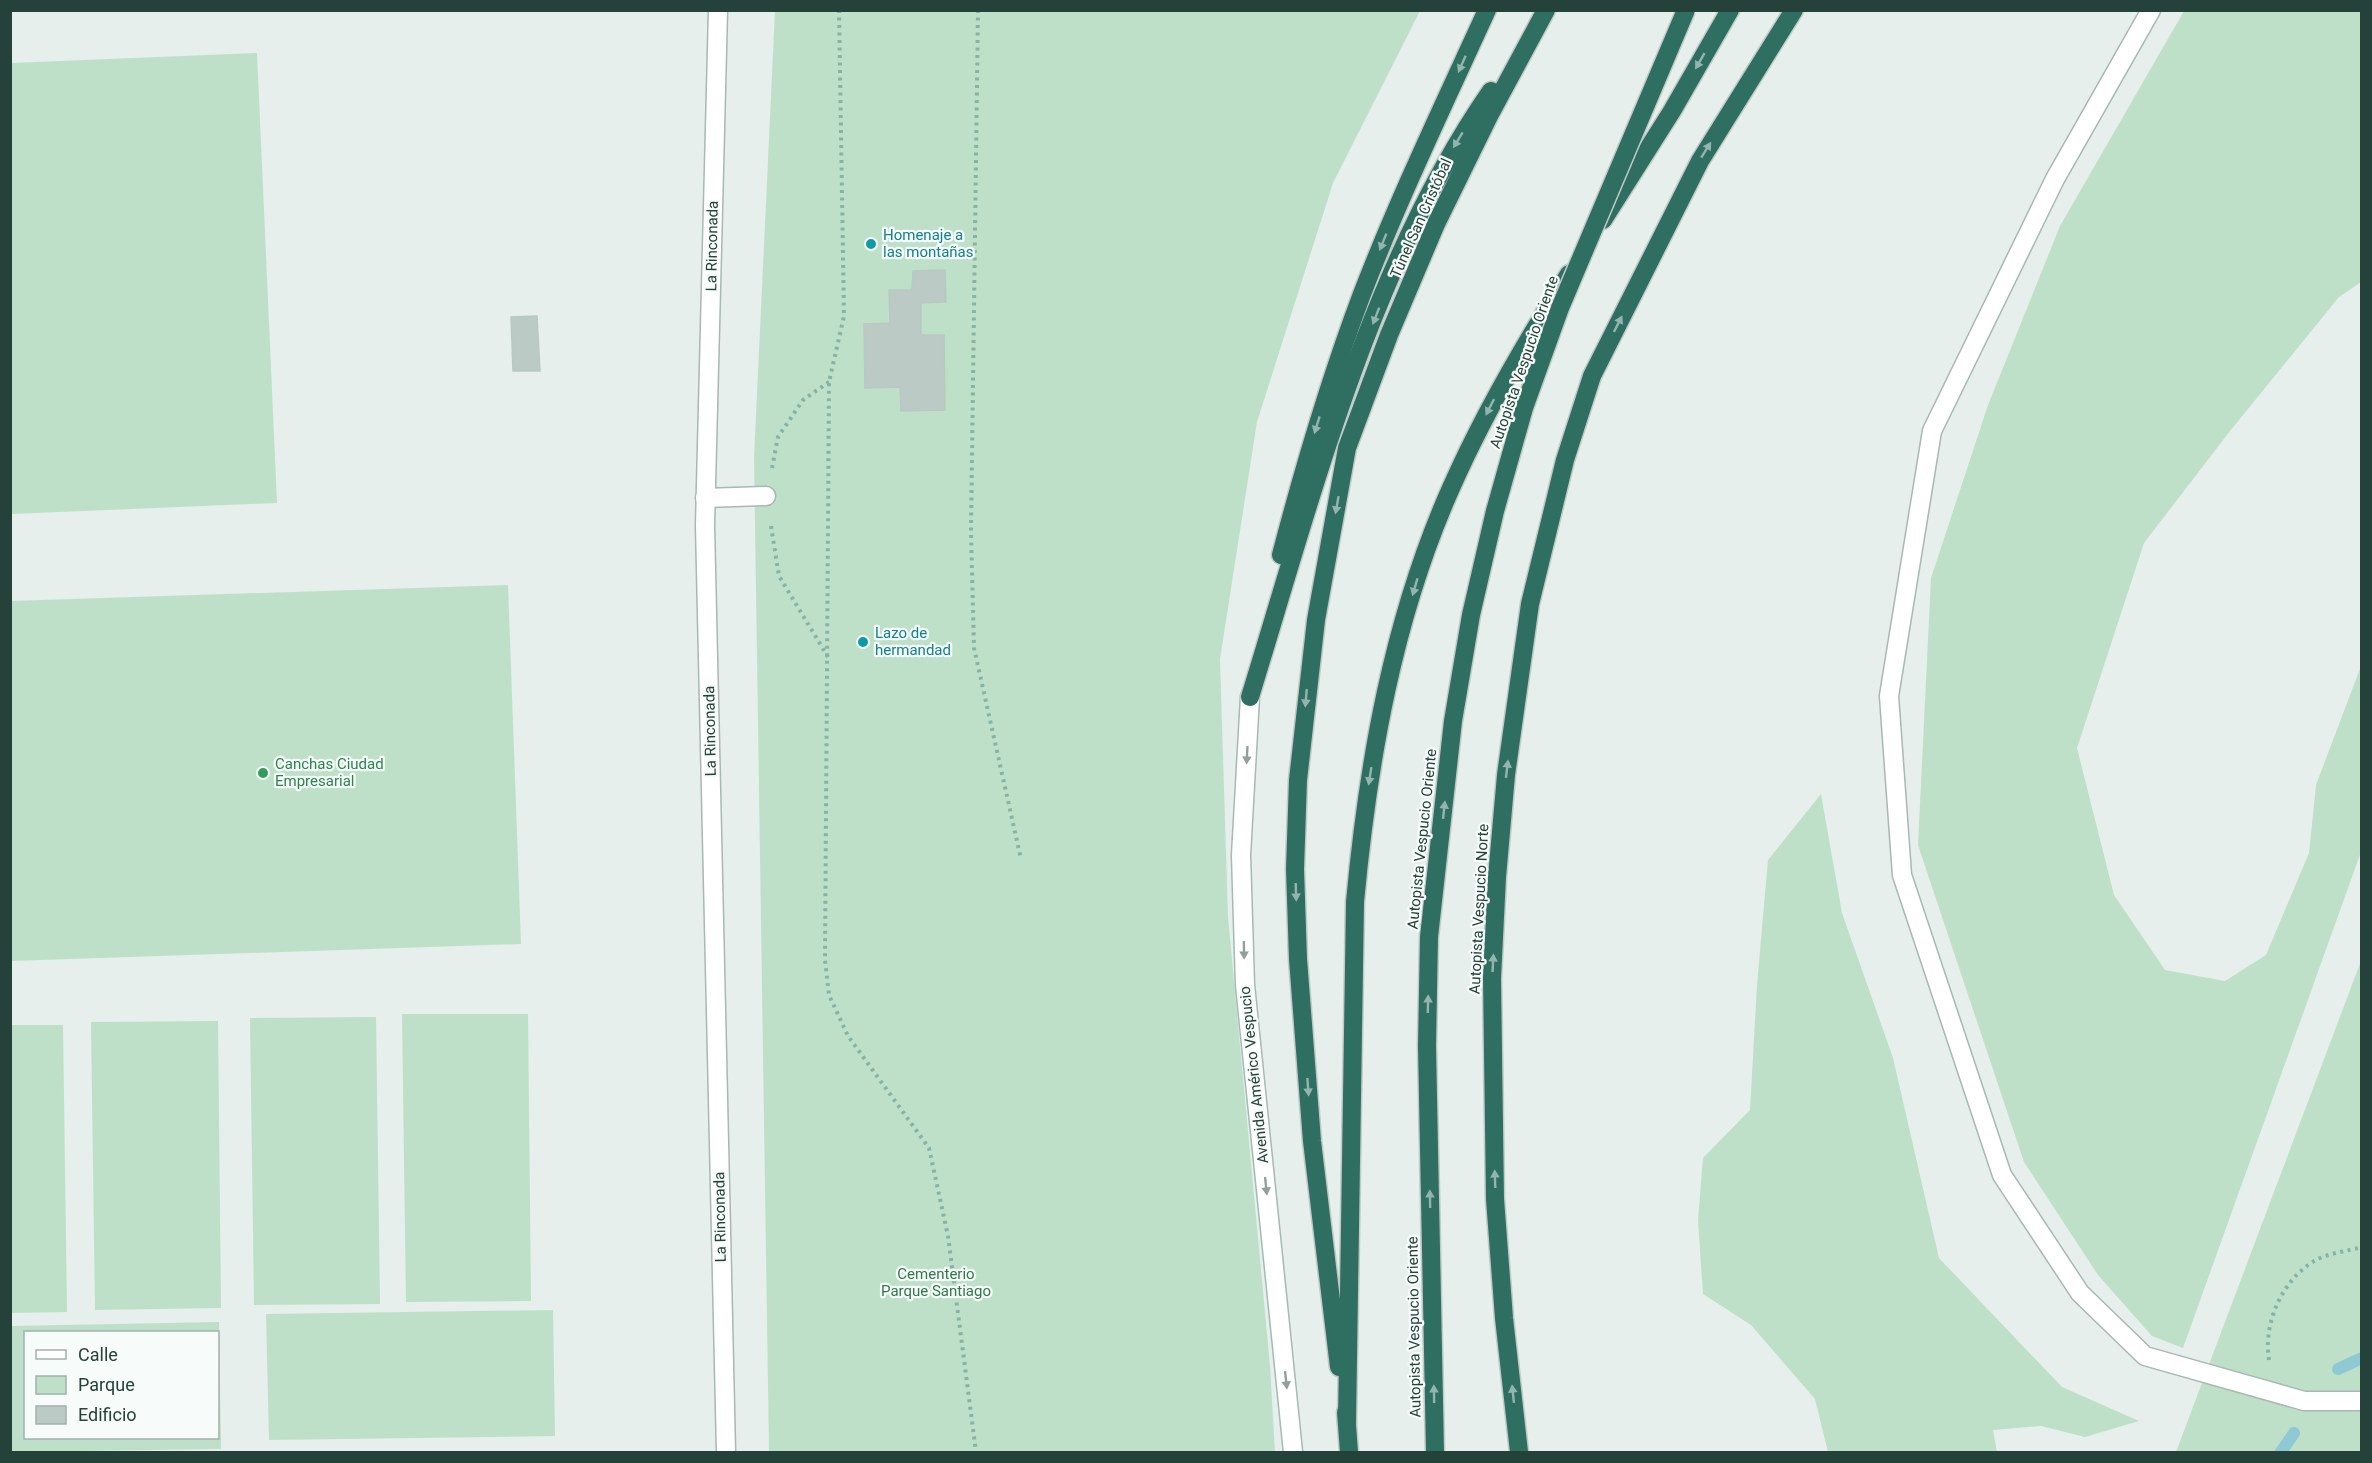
<svg xmlns="http://www.w3.org/2000/svg" width="2372" height="1463" font-family="Roboto,sans-serif">
<style>
.green{fill:#bfe0c8;fill-rule:evenodd}
.lines{fill:none;stroke-linecap:round;stroke-linejoin:round}
.stream{stroke:#8ec9d4;stroke-width:12}
.building{fill:#bbcac4;stroke:#b8c9c2;stroke-width:1.5}
.lane-casing{stroke:#a8b8b2;stroke-width:21}
.street-casing{stroke:#a8b8b2;stroke-width:21}
.secondary-casing{stroke:#a4bbb3;stroke-width:21}
.highway-casing{stroke:#c2cac8;stroke-width:21}
.path{stroke:#86b3a5;stroke-width:4;stroke-dasharray:3 4.5;stroke-linecap:butt}
.lane{stroke:#fff;stroke-width:18}
.street{stroke:#fff;stroke-width:18}
.secondary{stroke:#fff;stroke-width:18}
.highway{stroke:#2f6f62;stroke-width:18}
.highway-bridge-casing{stroke:#c2cac8;stroke-width:21;stroke-linecap:butt}
.highway-bridge{stroke:#2f6f62;stroke-width:18}
.oneway{fill:#93b5ae}
.oneway2{fill:#92a09c}
.culture-dot{fill:#0f9aa8;stroke:#f7fbf9;stroke-width:2}
.leisure-dot{fill:#2e9e5b;stroke:#f7fbf9;stroke-width:2}
.labels{text-anchor:middle;stroke-width:4.5;stroke-linejoin:round;paint-order:stroke}
.street-label{font-size:15px;fill:#24423a;stroke:#f7fbf9}
.culture-label{font-size:15px;fill:#0d838f;stroke:#f7fbf9;text-anchor:start}
.leisure-label{font-size:15px;fill:#27864d;stroke:#f7fbf9;text-anchor:start}
.park-label{font-size:15px;fill:#2d7a4b;stroke:#f7fbf9}
</style>
<rect width="100%" height="100%" fill="#e6efeb"/>
<g class="green">
<path d="M775,11H1420L1333,183L1257,422L1220,659L1228,917L1270,1366L1275,1452H769L754,458Z"/>
<path d="M2184,11H2361V282L2339,297L2230,431L2144,543L2077,748L2114,895L2165,970L2225,981L2266,955L2309,853L2316,785L2361,666V852L2183,1348L2152,1336L2098,1275L2024,1162L1918,845L1931,578L1988,405L2060,226Z"/>
<path d="M257,53L277,503L11,514V63Z"/>
<path d="M508,585L521,944L11,961V601Z"/>
<path d="M1821,794L1842,913L1893,1058L1939,1258L2062,1387L2139,1421L2085,1437L2041,1426L1993,1430L1997,1452H1828L1815,1399L1751,1325L1703,1294L1698,1220L1703,1158L1750,1110L1757,985L1768,860Z"/>
<path d="M2361,961V1452H2176Z"/>
<path d="M402,1014H528L531,1301L406,1302Z"/>
<path d="M376,1017L380,1304L254,1305L250,1018Z"/>
<path d="M218,1021L221,1308L95,1310L91,1022Z"/>
<path d="M11,1025H63L67,1312L11,1313Z"/>
<path d="M553,1310L555,1436L269,1440L266,1314Z"/>
<path d="M219,1322L221,1449L11,1452V1326ZM26,1332H218V1438H26Z"/>
</g>
<g class="lines">
<g class="stream">
<path d="M2338,1369L2362,1358"/>
<path d="M2281,1452L2294,1433"/>
</g>
</g>
<g class="building">
<path d="M945,270L946,302L921,303V335H944L945,410L901,411L900,387L865,388L864,324L890,323L889,290H912L913,271Z"/>
<path d="M537,316L540,371H513L511,317Z"/>
</g>
<g class="lines">
<defs>
<g id="lane">
<path d="M2151,10L2055,179L1932,431L1889,696L1902,875L2002,1175L2080,1293L2145,1356L2304,1401H2362"/>
<path d="M705,498L766,496"/>
</g>
<path id="street" d="M718,10L705,525L726,1452"/>
<path id="secondary" d="M1250,697L1241,855L1245,985L1293,1452"/>
<g id="highway">
<path d="M1603,220L1672,111L1730,10"/>
<path d="M1281,555C1304,467 1330,379 1362,294C1399,198 1444,104 1487,10"/>
<path d="M1250,697C1312,496 1370,265 1491,91"/>
<path d="M1339,1367L1312,1141L1298,959L1295,869L1298,780L1316,620L1347,448L1389,335L1436,224L1489,116L1546,10"/>
<path d="M1346,1412L1349,1452"/>
<path d="M1347,1423L1355,902C1368,762 1393,618 1451,488C1484,413 1525,343 1569,274"/>
<path d="M1519,1452L1504,1318L1495,1199L1492,978L1497,877L1506,775L1530,604L1565,460L1592,376L1700,161L1794,10"/>
</g>
</defs>
<use href="#lane" class="lane-casing"/>
<use href="#street" class="street-casing"/>
<use href="#secondary" class="secondary-casing"/>
<use href="#highway" class="highway-casing"/>
<g class="path">
<path d="M839,10L844,316L829,382L825,960L829,995L848,1036L929,1148L948,1236L976,1452"/>
<path d="M978,10L971,532L974,648L1021,859"/>
<path d="M772,468L778,437L803,400L829,382"/>
<path d="M771,526L779,576L828,657"/>
<path d="M2269,1360C2263,1323 2282,1279 2316,1260C2329,1253 2348,1251 2362,1247"/>
</g>
<use href="#lane" class="lane"/>
<use href="#street" class="street"/>
<use href="#secondary" class="secondary"/>
<use href="#highway" class="highway"/>
<defs>
<path id="highway-bridge" d="M1435,1452L1427,1046L1429,937L1453,721L1471,615L1495,511L1524,408L1560,308L1686,10"/>
</defs>
<use href="#highway-bridge" class="highway-bridge-casing"/>
<use href="#highway-bridge" class="highway-bridge"/>
</g>
<defs><path id="oneway-solid" d="M-6-.8H1V-3.2L6.5 0L1 3.2V.8H-6Z" transform="scale(1.5)"/></defs>
<g class="oneway">
<use href="#oneway-solid" transform="translate(1700 61) rotate(120)"/>
<use href="#oneway-solid" transform="translate(1462 64) rotate(114)"/>
<use href="#oneway-solid" transform="translate(1458 140) rotate(121)"/>
<use href="#oneway-solid" transform="translate(1706 150) rotate(-58)"/>
<use href="#oneway-solid" transform="translate(1383 242) rotate(112)"/>
<use href="#oneway-solid" transform="translate(1376 316) rotate(111)"/>
<use href="#oneway-solid" transform="translate(1618 324) rotate(-63)"/>
<use href="#oneway-solid" transform="translate(1490 407) rotate(117)"/>
<use href="#oneway-solid" transform="translate(1317 425) rotate(107)"/>
<use href="#oneway-solid" transform="translate(1337 505) rotate(100)"/>
<use href="#oneway-solid" transform="translate(1415 587) rotate(106)"/>
<use href="#oneway-solid" transform="translate(1306 698) rotate(95)"/>
<use href="#oneway-solid" transform="translate(1507 769) rotate(-83)"/>
<use href="#oneway-solid" transform="translate(1370 776) rotate(99)"/>
<use href="#oneway-solid" transform="translate(1444 810) rotate(-84)"/>
<use href="#oneway-solid" transform="translate(1296 892) rotate(88)"/>
<use href="#oneway-solid" transform="translate(1493 963) rotate(-87)"/>
<use href="#oneway-solid" transform="translate(1428 1004) rotate(-89)"/>
<use href="#oneway-solid" transform="translate(1308 1087) rotate(86)"/>
<use href="#oneway-solid" transform="translate(1495 1179) rotate(-92)"/>
<use href="#oneway-solid" transform="translate(1430 1199) rotate(-91)"/>
<use href="#oneway-solid" transform="translate(1434 1394) rotate(-91)"/>
<use href="#oneway-solid" transform="translate(1513 1394) rotate(-96)"/>
</g>
<g class="oneway2">
<use href="#oneway-solid" transform="translate(1247 755) rotate(93)"/>
<use href="#oneway-solid" transform="translate(1244 950) rotate(89)"/>
<use href="#oneway-solid" transform="translate(1266 1186) rotate(84)"/>
<use href="#oneway-solid" transform="translate(1286 1380) rotate(84)"/>
</g>
<g class="culture-dot">
<circle cx="871" cy="244" r="6"/>
<circle cx="863" cy="642" r="6"/>
</g>
<circle class="leisure-dot" cx="263" cy="773" r="6"/>
<g class="labels">
<g class="street-label">
<text transform="translate(1421 218) rotate(-66)" y="5">Túnel San Cristóbal</text>
<text transform="translate(712 246) rotate(-89)" y="5">La Rinconada</text>
<text transform="translate(1524 362) rotate(-71)" y="5">Autopista Vespucio Oriente</text>
<text transform="translate(710 731) rotate(-91)" y="5">La Rinconada</text>
<text transform="translate(1422 839) rotate(-84)" y="5">Autopista Vespucio Oriente</text>
<text transform="translate(1479 909) rotate(-87)" y="5">Autopista Vespucio Norte</text>
<text transform="translate(1254 1075) rotate(-96)" y="5">Avenida Américo Vespucio</text>
<text transform="translate(720 1217) rotate(-91)" y="5">La Rinconada</text>
<text transform="translate(1414 1327) rotate(-91)" y="5">Autopista Vespucio Oriente</text>
</g>
<g class="culture-label">
<text x="883" y="240">Homenaje a<tspan x="883" dy="17">las montañas</tspan></text>
<text x="875" y="638">Lazo de<tspan x="875" dy="17">hermandad</tspan></text>
</g>
<g class="leisure-label">
<text x="275" y="769">Canchas Ciudad<tspan x="275" dy="17">Empresarial</tspan></text>
</g>
<g class="park-label">
<text x="936" y="1279">Cementerio<tspan x="936" dy="17">Parque Santiago</tspan></text>
</g>
</g>
<rect width="2372" height="1463" fill="none" stroke="#24423a" stroke-width="24"/>
<rect x="24" y="1331" width="195" height="108" fill="#f7fbf9" stroke="#a3b1ad" stroke-width="1.5"/>
<rect x="36" y="1350" width="30" height="9" fill="#ffffff" stroke="#a3b1ad" stroke-width="1.5"/>
<text x="78" y="1361" font-size="18" fill="#24423a">Calle</text>
<rect x="36" y="1376" width="30" height="18" fill="#bfe0c8" stroke="#a3b1ad" stroke-width="1.5"/>
<text x="78" y="1391" font-size="18" fill="#24423a">Parque</text>
<rect x="36" y="1406" width="30" height="18" fill="#bbcac4" stroke="#a3b1ad" stroke-width="1.5"/>
<text x="78" y="1421" font-size="18" fill="#24423a">Edificio</text>
</svg>
